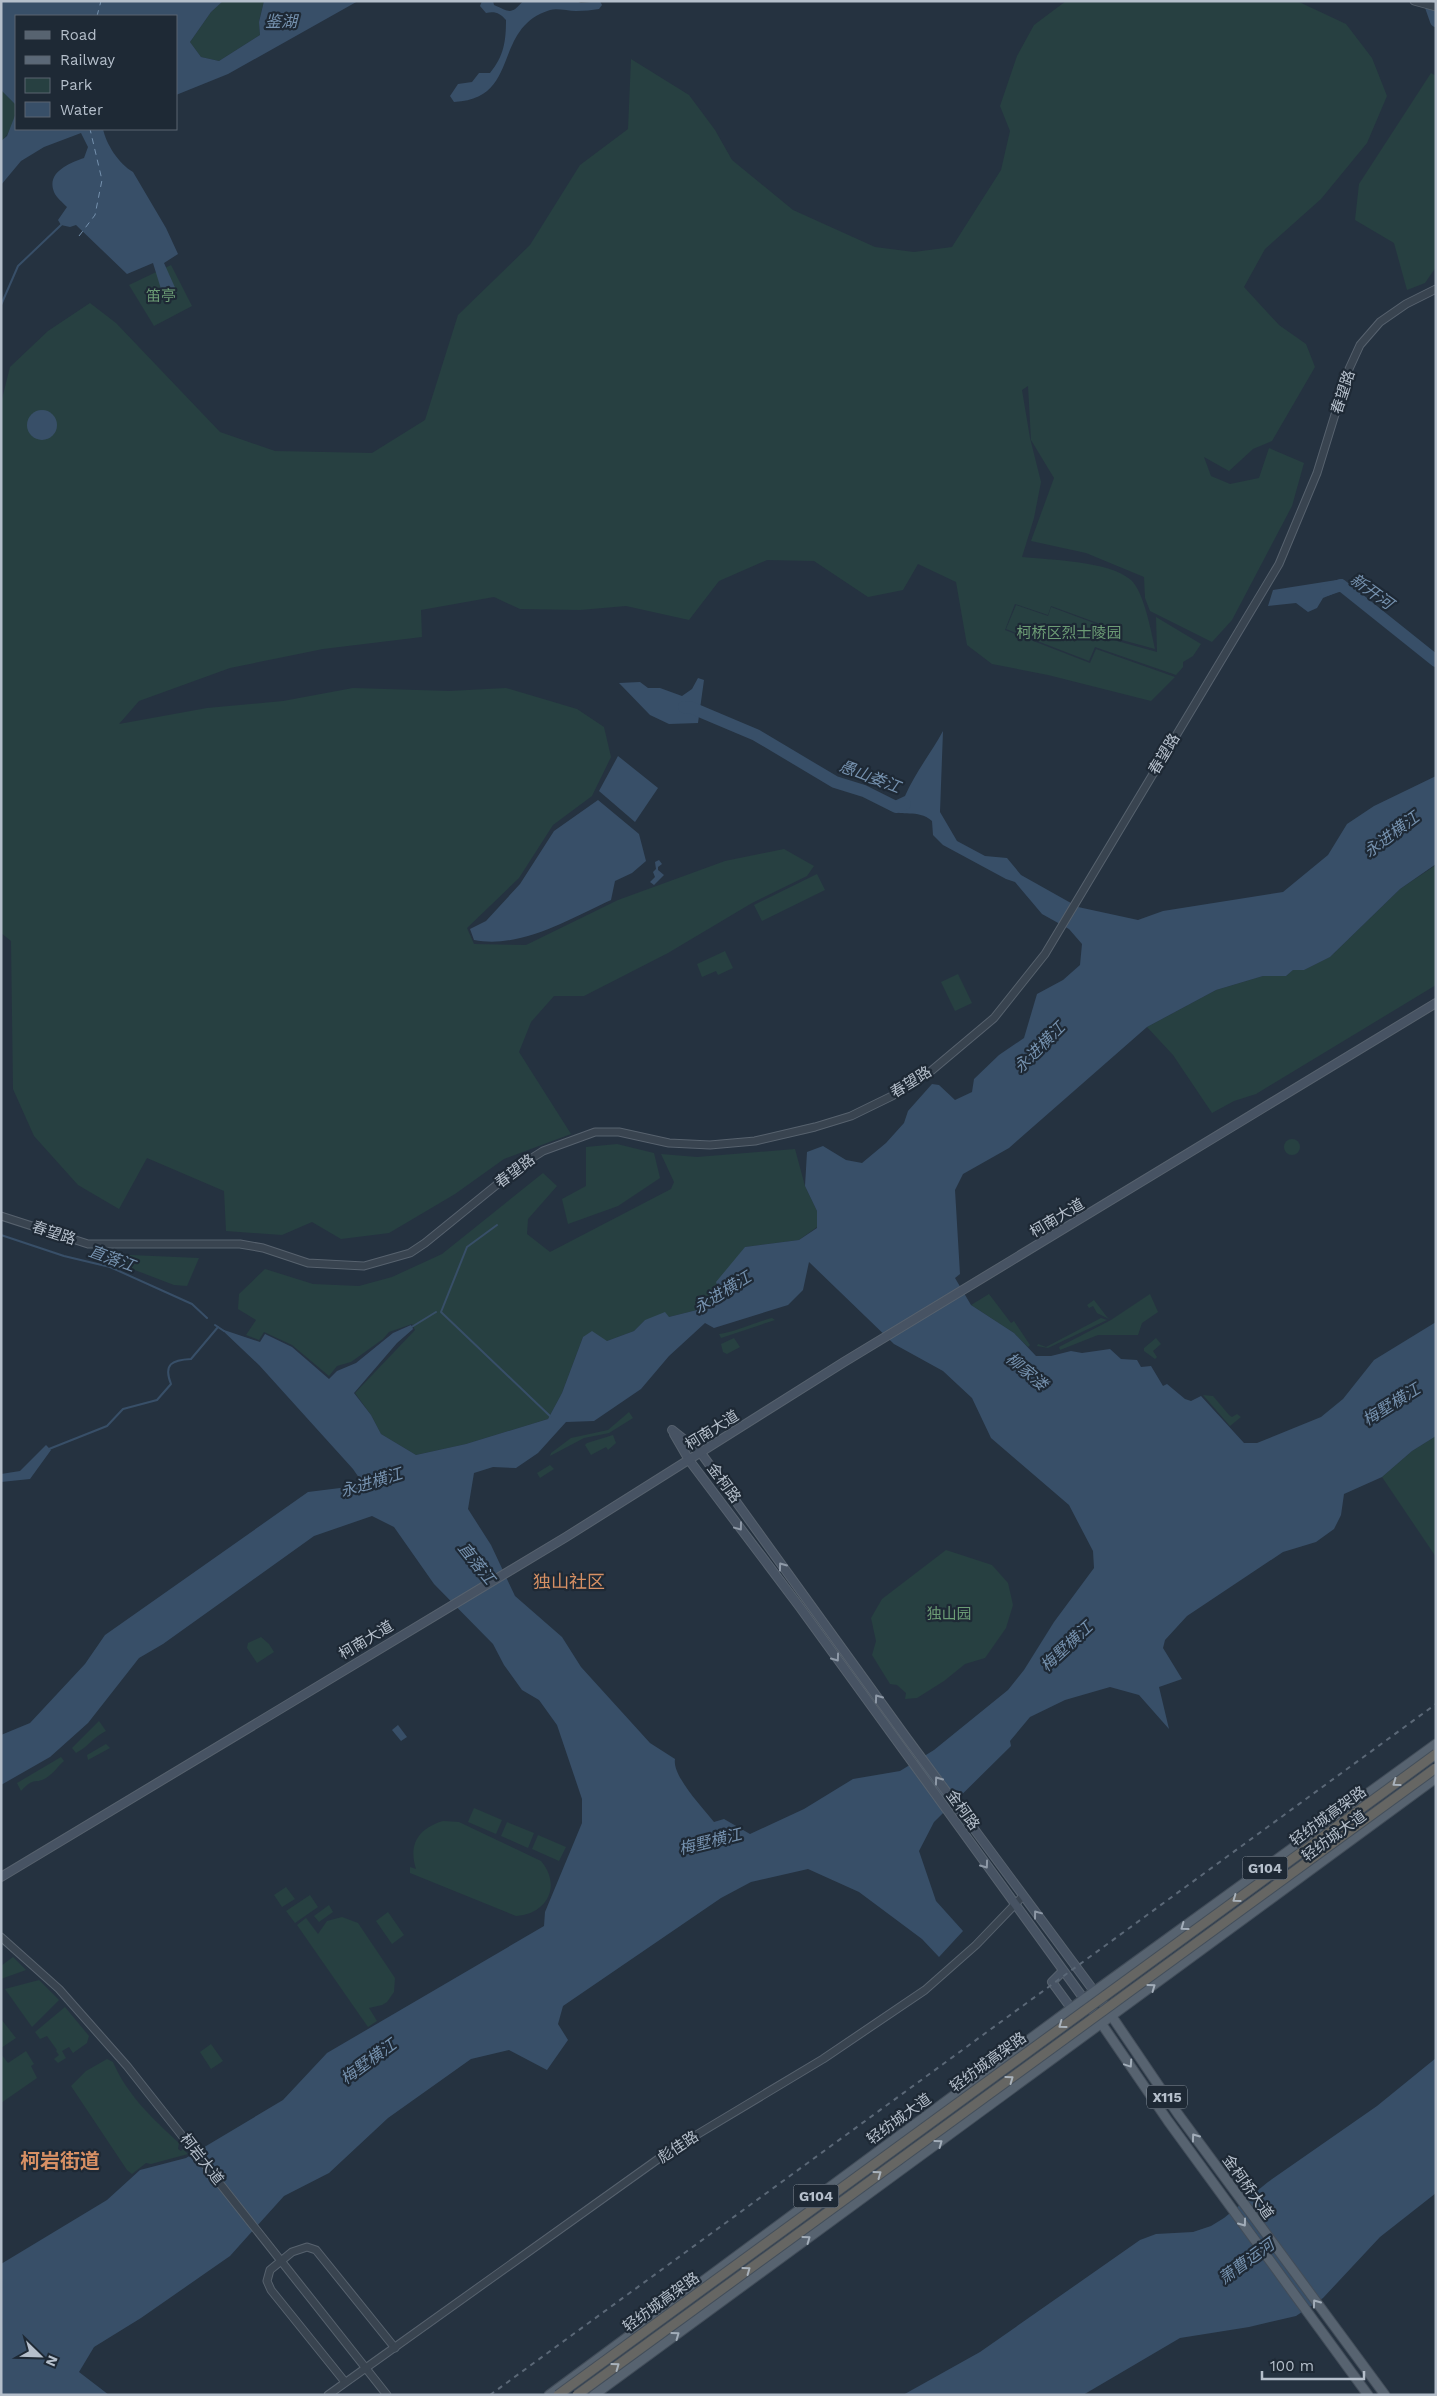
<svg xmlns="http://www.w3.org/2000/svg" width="1437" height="2396" font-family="'Work Sans','Noto Sans SC',sans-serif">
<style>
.green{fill:#274041}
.water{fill:#384f68;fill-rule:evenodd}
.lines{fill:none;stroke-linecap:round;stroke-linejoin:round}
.stream{stroke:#384f68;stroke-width:2}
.river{stroke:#384f68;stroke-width:12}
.ferry{stroke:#7591ae;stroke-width:1;stroke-dasharray:6 5;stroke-linecap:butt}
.tertiary-casing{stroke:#57626e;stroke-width:9}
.secondary-casing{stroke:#57626e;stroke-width:10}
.primary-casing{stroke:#424d59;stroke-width:11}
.tertiary{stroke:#394450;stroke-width:7}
.secondary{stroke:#475363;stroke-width:8}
.primary{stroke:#576370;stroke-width:9}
.rail{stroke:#5b6877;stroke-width:2;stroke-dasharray:5 5;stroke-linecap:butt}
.trunk-bridge-casing{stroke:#444f5b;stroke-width:11;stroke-linecap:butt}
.trunk-bridge{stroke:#666663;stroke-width:9}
.oneway{stroke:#8e99a7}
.oneway2{stroke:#a9b2bb}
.oneway3{stroke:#a2adb9}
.labels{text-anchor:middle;stroke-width:4.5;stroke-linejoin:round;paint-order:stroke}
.shield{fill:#1e2935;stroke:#88929e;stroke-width:1}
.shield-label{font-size:14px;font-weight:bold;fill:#b5bfcb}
.park-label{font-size:15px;fill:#6c9c75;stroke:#1e2935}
.street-label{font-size:15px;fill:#b5bfcb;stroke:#1e2935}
.water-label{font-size:16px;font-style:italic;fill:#7591ae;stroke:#1e2935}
.quarter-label{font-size:18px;fill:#d79064;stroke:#1e2935}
.district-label{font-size:20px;font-weight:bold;fill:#d79064;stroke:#1e2935}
</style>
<rect width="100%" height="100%" fill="#253240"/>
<g class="green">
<path d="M223,1H264L259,21L260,35L219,61L201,57L190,42L211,12Z"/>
<path d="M1066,1H1297L1346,24L1372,58L1387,96L1367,143L1321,199L1265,249L1244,287L1279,325L1306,344L1315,367L1272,441L1253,449L1229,471L1204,457L1211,476L1230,484L1259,478L1269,448L1304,463L1292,506L1232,620L1212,642L1150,611L1145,598L1144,577L1086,553L1031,541L1054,478L1031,440L1028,386L1022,390L1030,438L1041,482L1034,518L1022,557C1050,560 1110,561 1131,580C1144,592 1151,631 1155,649L1100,634L1103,625L1051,606L1048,615L1015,604L1005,630L1090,663L1096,649L1175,677L1151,701L1048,675L992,664L967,645L956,582L918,564L903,590L868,597L814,561L767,560L719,581L689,620L626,606L580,610L520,609L494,597L421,610L422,637L323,649L230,668L139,701L119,724L207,708L283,701L353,688L449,691L506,688L577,709L604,727L611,757L592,796L553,825L519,878L467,928L474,944L526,945L618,900L725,861L784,849L814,866L807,876L752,903L668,953L584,996H554L531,1022L519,1052L571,1134L504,1159L455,1194L389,1233L341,1239L312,1222L282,1235L226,1231L224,1191L147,1158L119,1209L78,1185L34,1136L13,1089L11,941L1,933V403L10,367L48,331L90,303L116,323L220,432L275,451L372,453L425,420L458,315L530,245L580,165L628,129L631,59L689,95L715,130L732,160L793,210L875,247L914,252L952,247L1001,170L1010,131L1000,106L1017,56L1034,25Z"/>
<path d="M1431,73L1436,76V267L1425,283L1407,290L1394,243L1355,220L1359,184Z"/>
<path d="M1,90L16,105C16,117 11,133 1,141Z"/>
<path d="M171,265L192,306L154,326L129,285Z"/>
<path d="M1016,605L1048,616L1051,607L1102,626L1099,636L1157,652L1156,617L1201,644L1193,656L1183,662V667L1176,675L1095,647L1089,661L1006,629Z"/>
<path d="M1436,865V985L1256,1094L1234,1101L1212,1113L1173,1055L1147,1027L1216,990L1263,976H1286L1293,970H1304L1330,957L1400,889Z"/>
<path d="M817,874L825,890L762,921L754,905Z"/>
<path d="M725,951L733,968L718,975L716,971L702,977L697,964Z"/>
<path d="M958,974L972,1003L955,1011L941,982Z"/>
<circle cx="1292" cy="1147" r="8"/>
<path d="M617,1144L654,1153L660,1178L618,1206L568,1224L562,1199L586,1186V1147Z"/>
<path d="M795,1149L805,1186L817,1211V1227L799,1240L745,1247L717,1305L669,1317L645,1320L634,1331L607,1341L583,1337L562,1393L548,1419L466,1444L416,1455L381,1434L371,1415L355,1393L415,1330L412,1324L389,1332L383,1339L351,1362L337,1366L329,1376L292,1345L264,1332L259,1340L246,1335L256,1320L238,1309L239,1294L265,1269L313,1284L359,1286L392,1277L442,1254L543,1173L557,1186L528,1219L527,1234L550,1252L671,1189L674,1182L661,1154L697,1157Z"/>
<path d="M108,1254L199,1258L187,1286L174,1285L106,1259Z"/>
<path d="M989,1294L1011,1323L1014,1321L1030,1345L1028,1347L1014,1333L971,1305Z"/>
<path d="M1150,1294L1158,1312L1142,1323L1138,1335H1098L1060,1350L1059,1347L1111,1320Z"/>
<path d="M1094,1300L1107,1317L1109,1319L1097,1313L1093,1306L1089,1308L1087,1305Z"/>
<path d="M772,1318L775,1320L721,1338L719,1334C733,1333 756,1322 772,1318Z"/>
<path d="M1101,1318L1107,1320L1048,1348L1037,1346L1038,1344L1046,1347Z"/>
<path d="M734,1338L740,1347L727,1354L723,1352L721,1344Z"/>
<path d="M1156,1338L1161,1344L1153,1351L1157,1357L1155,1359L1144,1351V1348Z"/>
<path d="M1203,1395L1213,1396L1229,1415L1232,1417L1237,1414L1241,1417L1230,1426Z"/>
<path d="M629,1412L633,1418L609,1433L584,1438L550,1456L551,1453L571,1438L608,1430Z"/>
<path d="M613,1435L616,1443L608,1450L606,1447L591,1455L585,1445L587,1443Z"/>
<path d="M1436,1436V1557L1382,1477L1412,1451Z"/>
<path d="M550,1465L554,1469L540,1478L537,1473Z"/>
<path d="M946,1550L992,1565L1008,1583L1013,1605L1006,1628L985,1658L965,1664L944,1681L917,1698L905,1699L906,1693L897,1685L890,1684L872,1655L876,1641L871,1618L882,1599Z"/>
<path d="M261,1637L269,1644L274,1652L257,1663L247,1648L248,1643Z"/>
<path d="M99,1721L106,1731C93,1737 88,1747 76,1753L72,1748Z"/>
<path d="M106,1744L110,1748L88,1760L87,1755Z"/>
<path d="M61,1757L64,1761C58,1766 53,1774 46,1778C33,1785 35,1776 21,1791L17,1783Z"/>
<path d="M474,1808L502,1820L496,1834L468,1822Z"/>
<path d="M443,1821L459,1822L541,1861C562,1886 547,1914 516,1916L410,1873V1867L416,1869C408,1844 419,1828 443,1821Z"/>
<path d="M507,1822L534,1833L528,1848L501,1836Z"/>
<path d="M538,1835L566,1847L559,1861L532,1849Z"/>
<path d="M286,1887L295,1899L282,1907L274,1895Z"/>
<path d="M310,1895L318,1907L295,1923L286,1911Z"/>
<path d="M329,1905L333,1912L319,1922L314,1916Z"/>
<path d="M388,1912L404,1935L392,1944L376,1921Z"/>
<path d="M342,1917L358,1923L395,1978L394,1992L387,2002L382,2005L369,2008L377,2021L368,2027L297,1925L306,1918L318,1934L327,1921Z"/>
<path d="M13,1957L26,1970L1,1979V1966Z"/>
<path d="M39,1980L59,2000L32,2027L5,1989Z"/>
<path d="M65,2007L89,2036L87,2043L73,2053L69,2047L62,2051L66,2058L58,2063L54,2059L59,2055L56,2051L57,2050L47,2036L40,2039L35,2032Z"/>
<path d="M1,2019L16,2038L1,2048Z"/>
<path d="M211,2044L223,2061L211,2069L200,2052Z"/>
<path d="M26,2051L34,2064L31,2066L37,2078L1,2103V2054L8,2063Z"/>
<path d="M107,2059L113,2062C127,2095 153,2119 179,2143L178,2149L181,2151L183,2149L188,2154L151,2164L146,2163L132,2174L127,2170L71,2086L86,2071Z"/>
</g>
<g class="water">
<path d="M1,1H223L211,12L190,42L201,57L219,61L260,35L259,22L264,1H358L228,74L176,95V16H16V105L1,90Z"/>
<path d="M482,1H493L494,5C510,12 511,15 523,1H576L581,3L600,1L602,5L599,9C592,10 584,11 576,11C568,11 557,8 550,10C491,28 522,99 454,102L450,96L458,84L472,82L479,73H490C504,56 506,41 506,20C500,13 495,11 486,13L480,6Z"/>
<path d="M16,113V129H103C106,144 119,164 133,172L166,228L178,254L164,263L177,292L171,297L161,289L153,263L127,274L76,225L70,227L61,225L58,220L67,207C63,203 56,197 54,192C46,172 70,163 84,158L88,147L81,133L44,147L21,161L1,185V141L7,136Z"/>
<circle cx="42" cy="425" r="15"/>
<path d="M1343,579L1340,591L1323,598L1317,608L1308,612L1296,603L1268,606L1273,590Z"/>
<path d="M698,678L704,680L698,723L669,724L650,715L619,683L640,682L648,688H660L682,696L692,689Z"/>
<path d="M943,731L940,812L957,841L985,856L1007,858L1021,875L1078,907L1138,920L1163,911L1283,892L1328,855L1347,824L1374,806L1436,776V864L1400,889L1330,957L1304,970H1293L1286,976H1263L1216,990L1147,1027L1009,1148L963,1174L955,1190L960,1274L955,1278L971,1305L1014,1333L1036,1356H1051L1071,1351L1082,1353L1110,1349L1121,1359L1137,1360L1141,1367L1151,1366L1163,1386L1167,1384L1185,1399L1191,1401L1201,1396L1244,1443H1257L1321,1417L1343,1399L1374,1360L1436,1322V1436L1412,1451L1382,1477L1344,1494L1341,1515L1334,1529L1316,1542L1283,1552L1187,1616L1165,1640L1163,1648L1182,1679L1159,1687L1169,1729L1139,1695L1110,1687L1065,1700L1030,1717L1010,1741L1011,1746L934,1822L919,1851L936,1901L963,1931L939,1957L922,1939L859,1892L808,1869L751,1882L721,1898L563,2006L558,2024L568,2040L547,2070L509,2050L471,2059L388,2118L329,2173L284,2196L230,2256L141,2318L94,2347L79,2372L109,2395H1V2264L107,2200L140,2170L186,2158L283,2100L327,2053L544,1926L545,1912L582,1823V1799L557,1725L539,1700L522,1690L504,1665L493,1644L434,1584L394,1527L372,1516L314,1536L163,1644L139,1658L88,1723L50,1757L1,1785V1735L30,1723L85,1664L105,1635L308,1492L364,1485L353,1469L259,1365L221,1329L260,1342L265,1334L292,1347L329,1379L337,1371L356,1363L393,1333L411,1325L413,1329L397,1343L354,1393L371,1415L381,1434L416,1455L466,1444L548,1419L562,1393L583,1337L592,1331L607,1341L634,1331L645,1320L665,1312L669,1317L717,1305L721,1295L716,1282L745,1247L799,1240L817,1228V1211L805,1186L807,1152L823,1146L846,1160L862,1163L886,1143L904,1123L908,1111L932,1084L939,1085L955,1100L972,1092L974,1079L999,1055L1024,1038L1037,994L1063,980L1080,965L1082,944L1069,929L1042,914L1015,882L1006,879L943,845L933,835L932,821C917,808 902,818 888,809L890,803L905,796C915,773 931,753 943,731ZM809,1262L894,1344L943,1371L972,1398L991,1438L1069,1505L1093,1551L1094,1568L1054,1622L1024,1670L1008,1690L934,1750L900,1771L853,1779L804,1809L750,1834L724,1819L714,1822C703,1808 672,1776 675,1759L650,1743L581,1667L562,1637L515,1596L491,1545L468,1509L474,1473L493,1467L516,1468L538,1453L566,1422L594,1421L641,1389L669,1356L705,1323L714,1328L788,1305L803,1290Z"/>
<path d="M618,756L658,788L635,822L599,791Z"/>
<path d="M598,800L639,834L646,861L632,873L615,881L611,900C569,919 521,949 474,940L470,929L486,921L520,884L554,831Z"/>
<path d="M659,860L662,864L658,867V870L664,875L654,885L650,882L655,877L653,872L656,869L655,862Z"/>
<path d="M46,1445L51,1450L30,1479L1,1482V1474L20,1471Z"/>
<path d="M398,1725L407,1737L401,1741L392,1730Z"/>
<path d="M1436,2058V2193L1380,2237L1323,2298L1296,2316L1249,2327L1180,2338L1083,2395H903L980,2352L1140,2240L1156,2234L1193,2232L1211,2226L1224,2218L1268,2182L1377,2106Z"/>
</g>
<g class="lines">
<g class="stream">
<path d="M1,305L18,266L61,225"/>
<path d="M497,1225L467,1247L441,1312L551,1417"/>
<path d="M1,1235L64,1256L110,1267L192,1304L207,1318"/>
<path d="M215,1325L224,1331"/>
<path d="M410,1328L436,1312"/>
<path d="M49,1449L107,1426L123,1409L157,1400L171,1384C163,1364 172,1360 191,1359L218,1327"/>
</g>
<g class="river">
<path d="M1429,1L1436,21"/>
<path d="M1326,590L1341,585L1436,661"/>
<path d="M684,707L692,708L756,735L835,782L864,791L896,807L905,804"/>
</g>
<g class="ferry">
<path d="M97,16L101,1"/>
<path d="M79,236L95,215L102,180L90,129"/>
</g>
<defs>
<g id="tertiary">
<path d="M1414,1L1436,7"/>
<path d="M1,1216L88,1244H240L263,1248L308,1263L364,1266L410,1253L425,1243L521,1165L543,1151L595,1132H619L669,1143L710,1145L755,1141L815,1127L851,1116L892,1096L931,1071L994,1018L1045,954L1279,564L1317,473L1349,369L1360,345L1380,322L1406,304L1436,289"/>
<path d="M1,1937L59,1989L127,2066L387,2395"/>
<path d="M345,2382L271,2290L267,2281L270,2270L292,2252L307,2247L316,2250L395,2348"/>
<path d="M328,2395L668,2152L823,2059L925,1990L976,1945L1023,1896"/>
</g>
<g id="secondary">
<path d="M672,1430L701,1453L906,1737L1094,1991"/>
<path d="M674,1434L689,1460L799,1606L1084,1999"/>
<path d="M1,1877L566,1537L844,1362L1436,1003"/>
<path d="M1063,1971L1052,1982L1071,2008"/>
</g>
<g id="primary">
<path d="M1096,1993L1178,2114L1385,2395"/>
<path d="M1086,2001L1168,2121L1368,2395"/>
<path d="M549,2395L1084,1999L1436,1744"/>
<path d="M594,2395L1436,1778"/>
</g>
</defs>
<use href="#tertiary" class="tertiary-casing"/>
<use href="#secondary" class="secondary-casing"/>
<use href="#primary" class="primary-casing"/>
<use href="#tertiary" class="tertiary"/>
<use href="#secondary" class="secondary"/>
<use href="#primary" class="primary"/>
<path class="rail" d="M490,2395L1436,1704"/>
<defs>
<g id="trunk-bridge">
<path d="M558,2395L1436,1754"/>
<path d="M577,2395L1436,1768"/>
</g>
</defs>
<use href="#trunk-bridge" class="trunk-bridge-casing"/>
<use href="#trunk-bridge" class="trunk-bridge"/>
</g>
<defs><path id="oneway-chevron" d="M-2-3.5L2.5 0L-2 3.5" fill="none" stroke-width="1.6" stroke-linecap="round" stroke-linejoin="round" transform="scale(1.25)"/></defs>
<g class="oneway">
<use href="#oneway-chevron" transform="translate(739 1527) rotate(53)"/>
<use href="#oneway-chevron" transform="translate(782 1566) rotate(-126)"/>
<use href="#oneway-chevron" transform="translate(836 1658) rotate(54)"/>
<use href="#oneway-chevron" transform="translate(878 1698) rotate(-126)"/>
<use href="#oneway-chevron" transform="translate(938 1780) rotate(-126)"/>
<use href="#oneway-chevron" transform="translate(985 1865) rotate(54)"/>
<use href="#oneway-chevron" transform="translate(1037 1914) rotate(-127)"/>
</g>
<g class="oneway2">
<use href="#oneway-chevron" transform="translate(1396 1783) rotate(144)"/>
<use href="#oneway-chevron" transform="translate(1236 1899) rotate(144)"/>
<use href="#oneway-chevron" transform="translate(1062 2025) rotate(144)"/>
<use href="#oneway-chevron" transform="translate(1010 2079) rotate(-36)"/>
<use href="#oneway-chevron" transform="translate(878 2174) rotate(-36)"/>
<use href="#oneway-chevron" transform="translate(747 2270) rotate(-36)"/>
<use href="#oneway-chevron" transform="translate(616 2366) rotate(-36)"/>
</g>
<g class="oneway3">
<use href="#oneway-chevron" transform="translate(1184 1927) rotate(144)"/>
<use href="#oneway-chevron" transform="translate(1152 1987) rotate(-36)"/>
<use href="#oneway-chevron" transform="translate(1129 2064) rotate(56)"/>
<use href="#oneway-chevron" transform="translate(1195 2137) rotate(-126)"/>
<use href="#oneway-chevron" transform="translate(939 2143) rotate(-36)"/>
<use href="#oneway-chevron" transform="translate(1243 2223) rotate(54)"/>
<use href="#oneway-chevron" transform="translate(807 2239) rotate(-36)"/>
<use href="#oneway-chevron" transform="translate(1316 2303) rotate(-126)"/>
<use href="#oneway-chevron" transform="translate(676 2335) rotate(-36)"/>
</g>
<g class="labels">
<g class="shield">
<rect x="1242.5" y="1856.5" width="45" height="23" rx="4"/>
<rect x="1147" y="2085.5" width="40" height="23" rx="4"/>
<rect x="793.5" y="2184.5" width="45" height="23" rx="4"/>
</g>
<g class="shield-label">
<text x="1265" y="1873">G104</text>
<text x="1167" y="2102">X115</text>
<text x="816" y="2201">G104</text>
</g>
<g class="park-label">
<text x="161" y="301">笛亭</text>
<text x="1069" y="638">柯桥区烈士陵园</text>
<text x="949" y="1619">独山园</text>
</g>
<g class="street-label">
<text transform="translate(1343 392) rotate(-72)" y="5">春望路</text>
<text transform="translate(1164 754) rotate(-59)" y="5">春望路</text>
<text transform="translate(911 1082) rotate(-32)" y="5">春望路</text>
<text transform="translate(515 1171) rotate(-37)" y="5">春望路</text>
<text transform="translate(1057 1218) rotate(-31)" y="5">柯南大道</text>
<text transform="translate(54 1233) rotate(18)" y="5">春望路</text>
<text transform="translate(712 1430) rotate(-32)" y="5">柯南大道</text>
<text transform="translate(724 1483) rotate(53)" y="5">金柯路</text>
<text transform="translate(366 1640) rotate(-31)" y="5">柯南大道</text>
<text transform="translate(963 1810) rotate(54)" y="5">金柯路</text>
<text transform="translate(1328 1816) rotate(-36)" y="5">轻纺城高架路</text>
<text transform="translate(1334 1836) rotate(-36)" y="5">轻纺城大道</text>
<text transform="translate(988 2062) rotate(-36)" y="5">轻纺城高架路</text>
<text transform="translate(899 2119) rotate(-36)" y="5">轻纺城大道</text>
<text transform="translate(678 2147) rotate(-33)" y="5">彪佳路</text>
<text transform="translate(202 2159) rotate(52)" y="5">柯岩大道</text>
<text transform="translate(1248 2187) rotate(54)" y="5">金柯桥大道</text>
<text transform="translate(661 2302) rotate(-36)" y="5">轻纺城高架路</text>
</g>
<g class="water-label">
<text x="281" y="27">鉴湖</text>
<text transform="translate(1372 591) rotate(36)" y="6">新开河</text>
<text transform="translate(870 776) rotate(21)" y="6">愚山娄江</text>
<text transform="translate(1391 834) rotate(-37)" y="6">永进横江</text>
<text transform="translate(1039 1047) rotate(-45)" y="6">永进横江</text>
<text transform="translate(112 1258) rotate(20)" y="6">直落江</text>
<text transform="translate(722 1292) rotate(-32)" y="6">永进横江</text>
<text transform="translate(1027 1371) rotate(40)" y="6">柳家溇</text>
<text transform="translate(1391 1404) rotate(-32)" y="6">梅墅横江</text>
<text transform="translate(371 1482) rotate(-17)" y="6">永进横江</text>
<text transform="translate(477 1563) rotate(51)" y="6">直落江</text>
<text transform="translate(1066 1646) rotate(-43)" y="6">梅墅横江</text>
<text transform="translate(710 1841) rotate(-14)" y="6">梅墅横江</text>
<text transform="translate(368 2061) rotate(-36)" y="6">梅墅横江</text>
<text transform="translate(1246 2261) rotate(-36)" y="6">萧曹运河</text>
</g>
<g class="quarter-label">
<text x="569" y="1588">独山社区</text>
</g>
<g class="district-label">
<text x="60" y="2168">柯岩街道</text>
</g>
</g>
<rect width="1437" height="2396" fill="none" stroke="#b5bfcb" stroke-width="5"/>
<rect x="15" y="15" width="162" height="115" fill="#1e2935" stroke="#5a6571"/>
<rect x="25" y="31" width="25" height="8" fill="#576370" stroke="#5a6571"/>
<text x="60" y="40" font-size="15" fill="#b5bfcb">Road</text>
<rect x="25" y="56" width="25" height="8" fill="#5b6877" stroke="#5a6571"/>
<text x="60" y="65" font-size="15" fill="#b5bfcb">Railway</text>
<rect x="25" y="78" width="25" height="15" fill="#274041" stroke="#5a6571"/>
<text x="60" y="90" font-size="15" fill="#b5bfcb">Park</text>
<rect x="25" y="102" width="25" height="15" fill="#384f68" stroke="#5a6571"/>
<text x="60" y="115" font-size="15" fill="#b5bfcb">Water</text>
<g transform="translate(40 2356) rotate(113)" stroke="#1e2935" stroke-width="4" paint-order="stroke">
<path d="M0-4L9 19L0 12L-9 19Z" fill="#b5bfcb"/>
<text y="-8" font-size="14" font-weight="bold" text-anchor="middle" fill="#b5bfcb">N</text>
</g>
<path d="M1262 2371v8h102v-8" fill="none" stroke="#b5bfcb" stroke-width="2.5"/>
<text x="1270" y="2371" font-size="15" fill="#b5bfcb" stroke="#1e2935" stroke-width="4" paint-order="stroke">100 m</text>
</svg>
